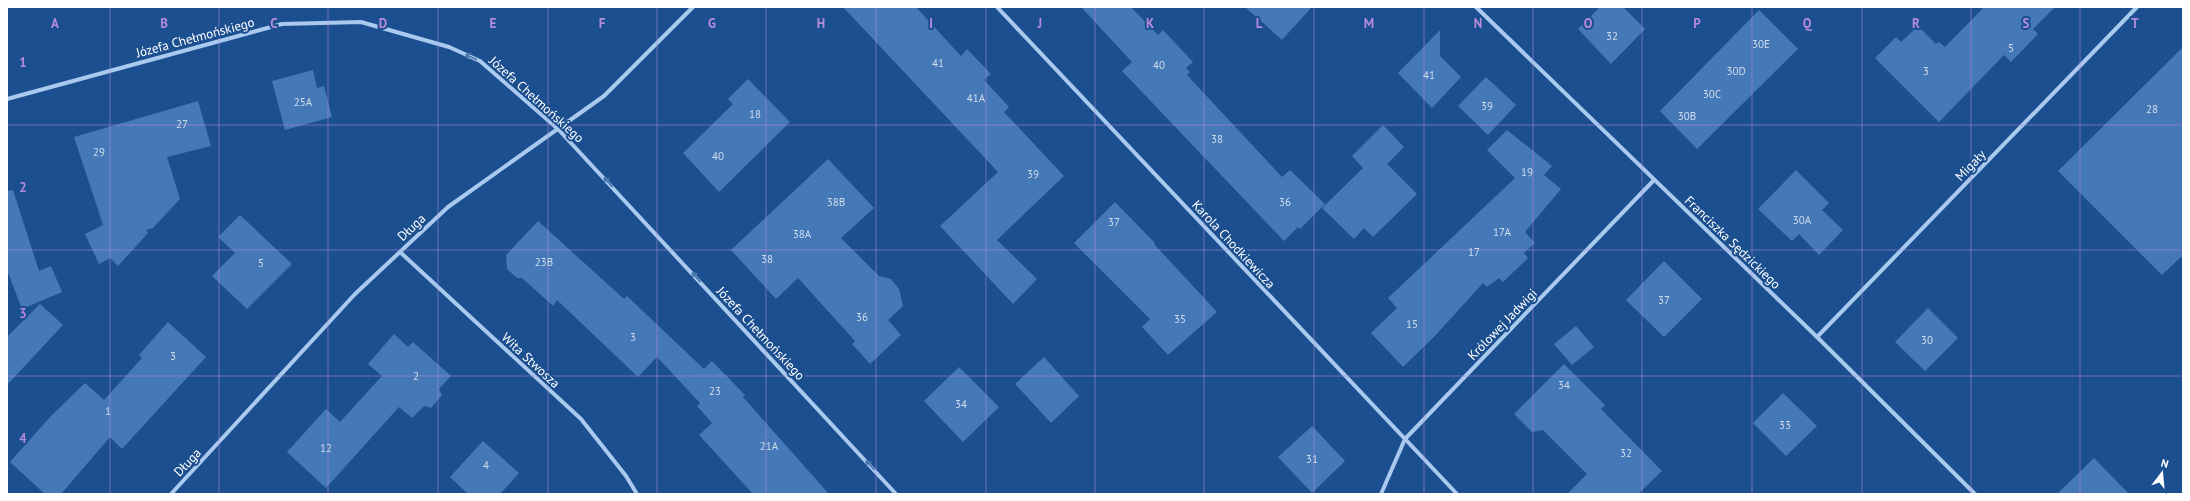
<svg xmlns="http://www.w3.org/2000/svg" width="2190" height="501" font-family="'PT Sans',sans-serif">
<style>
.building{fill:#4478b7}
.lines{fill:none;stroke-linecap:round;stroke-linejoin:round}
.minor{stroke:#a9c9ee;stroke-width:4}
.oneway{stroke:#4674ac}
.grid{fill:none;stroke:#b68bdc;stroke-width:1;stroke-opacity:0.55}
.labels{text-anchor:middle;stroke-width:4;stroke-linejoin:round;paint-order:stroke}
.number-label{font-size:11px;fill:#d0dded}
.street-label{font-size:13px;fill:#fff;stroke:#1b4f8f}
.grid-label{font-size:13px;text-anchor:middle;font-weight:bold;fill:#b68bdc;stroke:#1b4f8f;stroke-width:4;stroke-linejoin:round;paint-order:stroke}
</style>
<rect width="100%" height="100%" fill="#1b4f8f"/>
<g class="building">
<path d="M843,7H916L961,56L967,49L991,74L984,80L1009,107L1004,112L1064,176L997,240L1037,279L1013,304L940,226L998,172Z"/>
<path d="M1081,7H1131L1158,35L1163,30L1193,62L1186,68L1190,72L1187,75L1282,177L1290,170L1325,204L1300,229L1298,227L1284,241L1122,71L1132,62Z"/>
<path d="M1245,7H1312L1282,40Z"/>
<path d="M1600,7H1623L1645,29L1611,64L1578,29Z"/>
<path d="M1984,7H2055L2033,29L2038,34L2011,62L2004,55L1939,122L1875,58L1896,37L1901,42L1918,26L1936,44L1939,42L1945,47Z"/>
<path d="M1759,10L1798,49L1697,149L1660,111Z"/>
<path d="M1440,30V56L1461,77L1432,108L1398,73Z"/>
<path d="M2183,47V255L2162,275L2058,171Z"/>
<path d="M313,70L317,88L324,86L332,117L285,130L272,81Z"/>
<path d="M1486,77L1516,105L1488,135L1458,106Z"/>
<path d="M748,79L790,122L719,192L683,153L733,104L728,99Z"/>
<path d="M198,101L211,146L167,157L180,199L153,228L146,230L148,233L118,266L110,258L99,264L85,234L103,225L74,137Z"/>
<path d="M1383,125L1404,147L1387,164L1417,194L1373,237L1364,228L1354,239L1322,208L1363,168L1352,156Z"/>
<path d="M1507,130L1552,166L1544,175L1561,189L1525,232L1535,243L1524,253L1528,258L1503,282L1499,278L1487,287L1483,283L1433,338L1403,367L1371,333L1397,308L1388,298L1515,178L1487,150Z"/>
<path d="M828,159L874,208L841,238L879,276L891,279L899,289L903,306L888,320L901,335L870,364L852,344L855,341L798,278L776,299L731,250Z"/>
<path d="M1796,170L1829,203L1822,210L1843,230L1819,255L1799,234L1792,241L1758,209Z"/>
<path d="M13,190L39,271L51,266L62,292L22,309L7,270V191Z"/>
<path d="M1115,202L1155,243L1154,244L1217,312L1168,355L1142,327L1150,319L1074,243Z"/>
<path d="M240,215L292,264L247,309L212,276L235,253L218,237Z"/>
<path d="M538,221L624,299L627,296L704,369L712,361L745,395L743,397L829,494H753L699,435L712,423L697,406L700,403L657,357L638,377L557,300L553,306L522,278H517L507,269L506,255Z"/>
<path d="M1664,261L1702,299L1664,337L1626,300Z"/>
<path d="M40,304L63,325L7,385V337Z"/>
<path d="M1928,308L1958,338L1925,371L1895,342Z"/>
<path d="M168,322L206,357L122,449L110,437L61,494H45L10,462L51,416L85,383L104,400L142,358L139,355Z"/>
<path d="M1576,326L1594,347L1572,365L1554,344Z"/>
<path d="M394,334L408,347L413,342L451,376L439,389L442,395L431,408L424,406L412,418L399,407L326,488L287,452L326,409L340,422L382,376L368,364Z"/>
<path d="M1044,357L1079,396L1051,423L1015,384Z"/>
<path d="M1564,364L1605,405L1601,409L1662,471L1638,494H1567L1587,474L1543,430L1532,432L1514,414Z"/>
<path d="M959,367L999,407L963,442L924,401Z"/>
<path d="M1783,393L1817,426L1786,456L1753,423Z"/>
<path d="M1312,426L1345,461L1312,493L1278,457Z"/>
<path d="M483,441L519,473L500,494H468L450,477Z"/>
<path d="M2094,458L2129,494H2057Z"/>
</g>
<g class="lines">
<g class="minor">
<path d="M997,7L1457,494"/>
<path d="M1476,7L1817,337L1975,494"/>
<path d="M7,99L282,24L361,22L449,47L480,61L558,129L896,494"/>
<path d="M400,252L581,419L626,476L637,494"/>
<path d="M1817,337L2137,7"/>
<path d="M171,494L355,294L448,207L604,96L693,7"/>
<path d="M1381,494L1405,439L1654,180"/>
</g>
</g>
<defs><path id="oneway-shaft" d="M-6 0H5M1.5-3L5.5 0L1.5 3" fill="none" stroke-width="1.6" stroke-linecap="round" stroke-linejoin="round"/></defs>
<g class="oneway">
<use href="#oneway-shaft" transform="translate(471 57) rotate(-155)"/>
<use href="#oneway-shaft" transform="translate(608 182) rotate(-133)"/>
<use href="#oneway-shaft" transform="translate(696 277) rotate(-133)"/>
<use href="#oneway-shaft" transform="translate(870 465) rotate(-133)"/>
</g>
<path class="grid" d="M110,7V494M219,7V494M328,7V494M438,7V494M548,7V494M657,7V494M766,7V494M876,7V494M986,7V494M1095,7V494M1204,7V494M1314,7V494M1424,7V494M1533,7V494M1642,7V494M1752,7V494M1862,7V494M1971,7V494M2080,7V494M7,125H2183M7,250H2183M7,376H2183"/>
<g class="labels">
<g class="number-label">
<text x="1612" y="40">32</text>
<text x="1761" y="48">30E</text>
<text x="2011" y="52">5</text>
<text x="938" y="67">41</text>
<text x="1159" y="69">40</text>
<text x="1736" y="75">30D</text>
<text x="1926" y="75">3</text>
<text x="1429" y="79">41</text>
<text x="1712" y="98">30C</text>
<text x="976" y="102">41A</text>
<text x="303" y="106">25A</text>
<text x="1487" y="110">39</text>
<text x="2152" y="113">28</text>
<text x="755" y="118">18</text>
<text x="1687" y="120">30B</text>
<text x="182" y="128">27</text>
<text x="1217" y="143">38</text>
<text x="99" y="156">29</text>
<text x="718" y="160">40</text>
<text x="1527" y="176">19</text>
<text x="1033" y="178">39</text>
<text x="836" y="206">38B</text>
<text x="1285" y="206">36</text>
<text x="1802" y="224">30A</text>
<text x="1114" y="226">37</text>
<text x="1502" y="236">17A</text>
<text x="802" y="238">38A</text>
<text x="1474" y="256">17</text>
<text x="767" y="263">38</text>
<text x="544" y="266">23B</text>
<text x="261" y="267">5</text>
<text x="1664" y="304">37</text>
<text x="862" y="321">36</text>
<text x="1180" y="323">35</text>
<text x="1412" y="328">15</text>
<text x="633" y="341">3</text>
<text x="1927" y="344">30</text>
<text x="173" y="360">3</text>
<text x="416" y="380">2</text>
<text x="1564" y="389">34</text>
<text x="715" y="395">23</text>
<text x="961" y="408">34</text>
<text x="108" y="415">1</text>
<text x="1785" y="429">33</text>
<text x="769" y="450">21A</text>
<text x="326" y="452">12</text>
<text x="1626" y="457">32</text>
<text x="1312" y="463">31</text>
<text x="486" y="469">4</text>
</g>
<g class="street-label">
<text transform="translate(195 37) rotate(-15)" y="5">Józefa Chełmońskiego</text>
<text transform="translate(537 99) rotate(42)" y="5">Józefa Chełmońskiego</text>
<text transform="translate(1970 165) rotate(-46)" y="5">Migały</text>
<text transform="translate(411 227) rotate(-43)" y="5">Długa</text>
<text transform="translate(1733 242) rotate(44)" y="5">Franciszka Sędzickiego</text>
<text transform="translate(1234 244) rotate(47)" y="5">Karola Chodkiewicza</text>
<text transform="translate(1502 324) rotate(-46)" y="5">Królowej Jadwigi</text>
<text transform="translate(761 333) rotate(47)" y="5">Józefa Chełmońskiego</text>
<text transform="translate(531 360) rotate(43)" y="5">Wita Stwosza</text>
<text transform="translate(187 462) rotate(-47)" y="5">Długa</text>
</g>
</g>
<g class="grid-label">
<text x="55" y="28">A</text>
<text x="164" y="28">B</text>
<text x="274" y="28">C</text>
<text x="383" y="28">D</text>
<text x="493" y="28">E</text>
<text x="602" y="28">F</text>
<text x="712" y="28">G</text>
<text x="821" y="28">H</text>
<text x="931" y="28">I</text>
<text x="1040" y="28">J</text>
<text x="1150" y="28">K</text>
<text x="1259" y="28">L</text>
<text x="1369" y="28">M</text>
<text x="1478" y="28">N</text>
<text x="1588" y="28">O</text>
<text x="1697" y="28">P</text>
<text x="1807" y="28">Q</text>
<text x="1916" y="28">R</text>
<text x="2026" y="28">S</text>
<text x="2135" y="28">T</text>
<text x="23" y="67">1</text>
<text x="23" y="192">2</text>
<text x="23" y="318">3</text>
<text x="23" y="443">4</text>
</g>
<rect width="2190" height="501" fill="none" stroke="#ffffff" stroke-width="16"/>
<g transform="translate(2162 473) rotate(16)" stroke="#1b4f8f" stroke-width="3" paint-order="stroke">
<path d="M0-3L7 15L0 10L-7 15Z" fill="#ffffff"/>
<text y="-6" font-size="11" font-weight="bold" text-anchor="middle" fill="#ffffff">N</text>
</g>
</svg>
